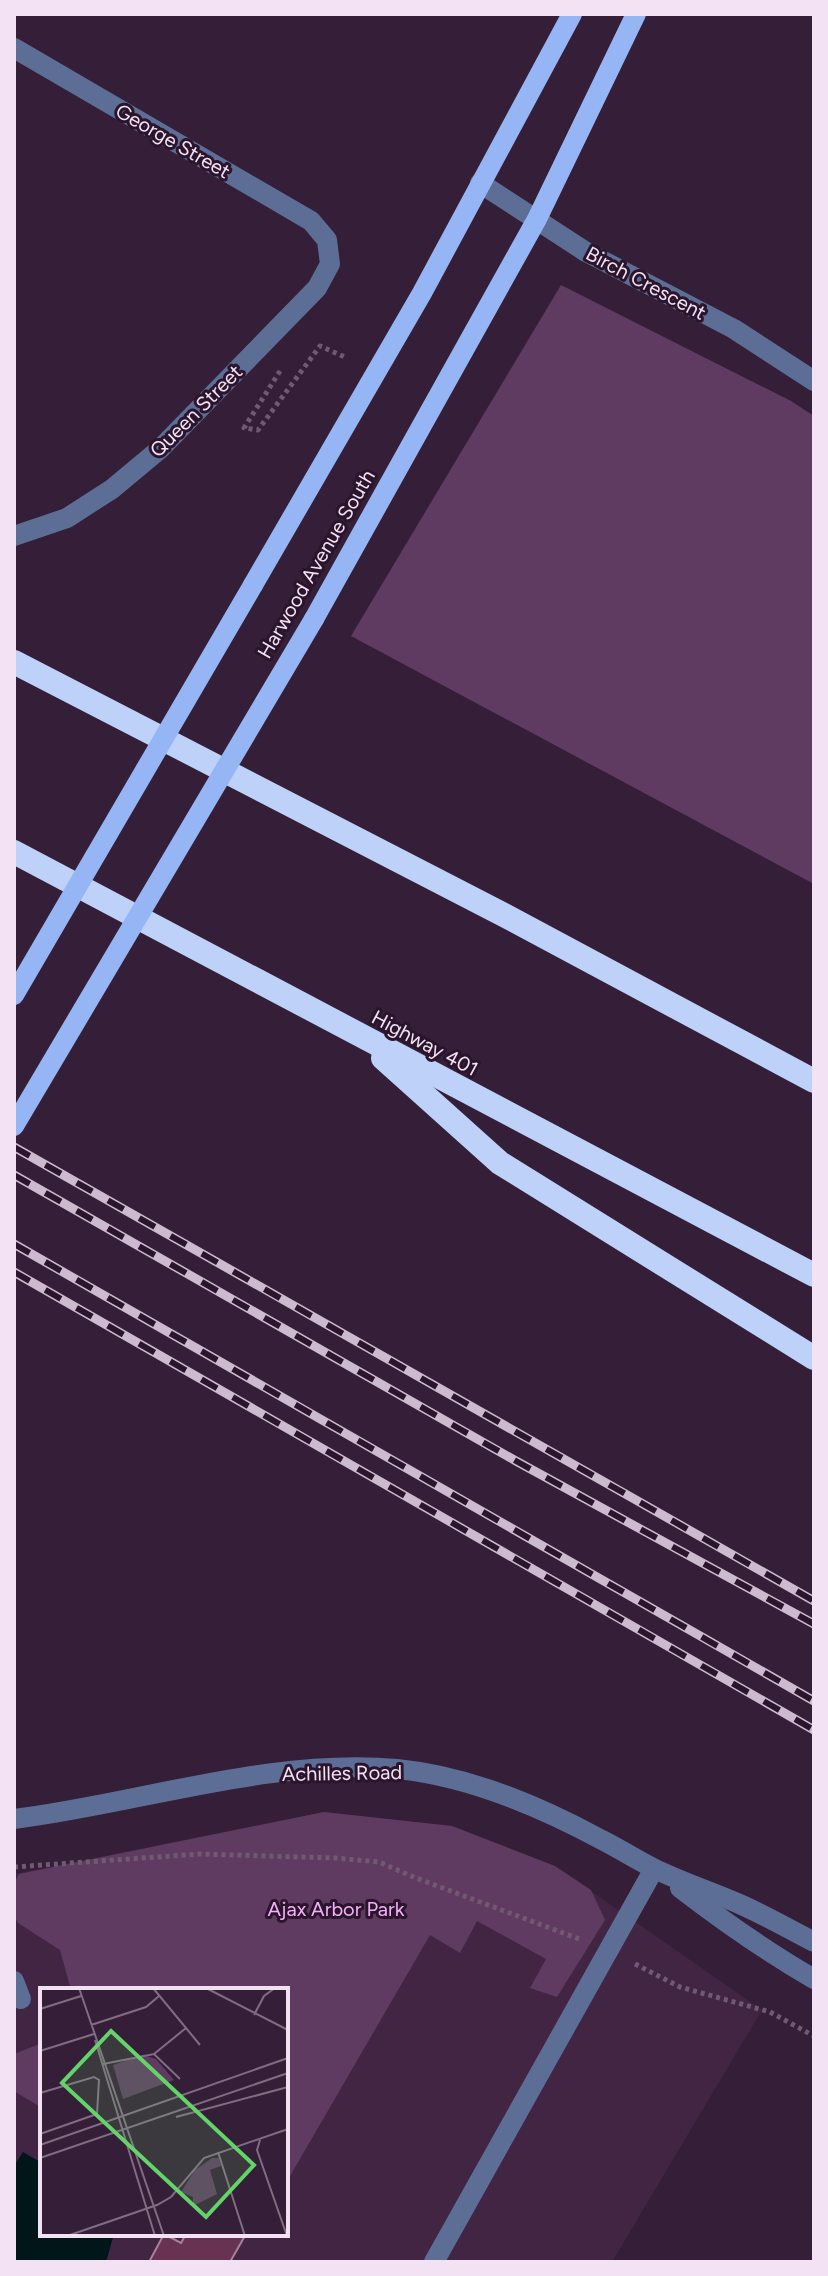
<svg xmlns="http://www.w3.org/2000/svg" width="828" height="2276" font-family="Figtree,sans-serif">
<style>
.built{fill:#412543;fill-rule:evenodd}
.green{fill:#5f3b62}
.water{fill:#001619}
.building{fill:#683353;stroke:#a88297;stroke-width:2}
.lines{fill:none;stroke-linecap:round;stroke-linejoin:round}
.path{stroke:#6f5a71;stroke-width:5;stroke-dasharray:4 4;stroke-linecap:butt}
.minor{stroke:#5c6e96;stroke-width:20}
.major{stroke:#96b5f5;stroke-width:20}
.highway{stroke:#bed2f9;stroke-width:24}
.rail-casing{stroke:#ccbbce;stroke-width:9}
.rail{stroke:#2b152d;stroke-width:6;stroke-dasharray:18;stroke-linecap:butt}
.major-bridge{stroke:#96b5f5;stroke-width:20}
.labels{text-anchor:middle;stroke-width:6;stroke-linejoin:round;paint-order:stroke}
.street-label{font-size:20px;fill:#f2e2f3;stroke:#2b152d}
.park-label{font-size:20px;fill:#f3b2f7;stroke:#2b152d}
.inset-road{fill:none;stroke:#816c82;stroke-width:2}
.view{fill:#63d469;fill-opacity:0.15;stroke:#63d469;stroke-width:4}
.inset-edge{fill:none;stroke:#f2e2f3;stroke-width:4}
</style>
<rect width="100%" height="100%" fill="#351e37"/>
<path class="built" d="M324,1812L452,1826L555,1866L762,2010L612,2262H14V1874ZM42,1990H286V2234H42Z"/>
<g class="green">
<path d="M561,285L791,401L814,416V884L351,636Z"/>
<path d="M324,1812L452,1826L555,1866L591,1890L605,1920L557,1997L530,1988L546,1959L477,1921L460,1953L430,1935L286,2183V1990H71L60,1950L18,1923C11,1911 11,1886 19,1874Z"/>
<path d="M42,2043V2108L14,2091V2054Z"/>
</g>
<path class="water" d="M23,2152L42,2163V2234H114L106,2262H14V2166Z"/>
<path class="building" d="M164,2234L181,2243L186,2234H246L230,2262H149Z"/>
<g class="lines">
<g class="path">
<path d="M280,371L244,428L258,430L320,346L347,358"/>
<path d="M14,1867L200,1854L335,1858L379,1862L416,1878L582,1940"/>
<path d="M635,1964L680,1987L770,2012L814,2036"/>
</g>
<g class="minor">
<path d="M14,48L311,221L327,240L330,264L317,288L160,449L112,489L67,518L14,536"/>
<path d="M480,183L586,252L734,329L814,381"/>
<path d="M14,1819C141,1803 268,1758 397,1769C469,1776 539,1806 602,1840C620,1849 637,1860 655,1869C684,1883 715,1893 744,1906C768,1917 791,1930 814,1942"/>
<path d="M680,1888C723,1921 767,1952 814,1979"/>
<path d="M14,1981L21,1999"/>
<path d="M434,2262L654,1869"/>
</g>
<g class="major">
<path d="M253,585L422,293L572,14"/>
<path d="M314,619L537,219L636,14"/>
</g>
<g class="highway">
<path d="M14,662L504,915L814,1081"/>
<path d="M14,852L814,1275"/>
<path d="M383,1058L500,1163L814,1358"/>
</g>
<defs>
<g id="rail">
<path d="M14,1147L814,1601"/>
<path d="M14,1175L516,1461L814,1624"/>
<path d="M14,1244L814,1701"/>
<path d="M14,1272L814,1730"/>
</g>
</defs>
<use href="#rail" class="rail-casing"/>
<use href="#rail" class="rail"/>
<g class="major-bridge">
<path d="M14,995L253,585"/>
<path d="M14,1126L314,619"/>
</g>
</g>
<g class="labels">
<g class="street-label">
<text transform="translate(173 141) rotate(30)" y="7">George Street</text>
<text transform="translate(646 283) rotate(28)" y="7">Birch Crescent</text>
<text transform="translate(196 411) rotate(-45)" y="7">Queen Street</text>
<text transform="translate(316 564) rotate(-60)" y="7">Harwood Avenue South</text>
<text transform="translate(425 1043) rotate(28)" y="7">Highway 401</text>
<text transform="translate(342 1773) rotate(-1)" y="7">Achilles Road</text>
</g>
<g class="park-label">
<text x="336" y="1916">Ajax Arbor Park</text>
</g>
</g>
<g transform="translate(40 1988)">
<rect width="248" height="248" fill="#351e37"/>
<path d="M103,67L116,71L134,92L83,111L73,77ZM172,170H179L181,178L170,182L177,206L153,218V209L141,204L155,182Z" fill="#5f3b62"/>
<path class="inset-road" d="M39,0L124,248M113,0L160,57M166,0L248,42M0,21L41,8M214,27L224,8L235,0M51,37L106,19L119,8M55,52L115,248M0,63L54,46M114,66L146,40M63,76L114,66L140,91M0,105L54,89L59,92L57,126L0,146M136,129L248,99M220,152L217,162L247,248M0,157L248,70M178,164L205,248M0,170L248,85M27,248L117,217L131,209L164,170L248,141"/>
<path class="view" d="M71,43L214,177L166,229L22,95Z"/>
<rect width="248" height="248" class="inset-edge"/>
</g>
<rect width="828" height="2276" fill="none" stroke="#f2e2f3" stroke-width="32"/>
</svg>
